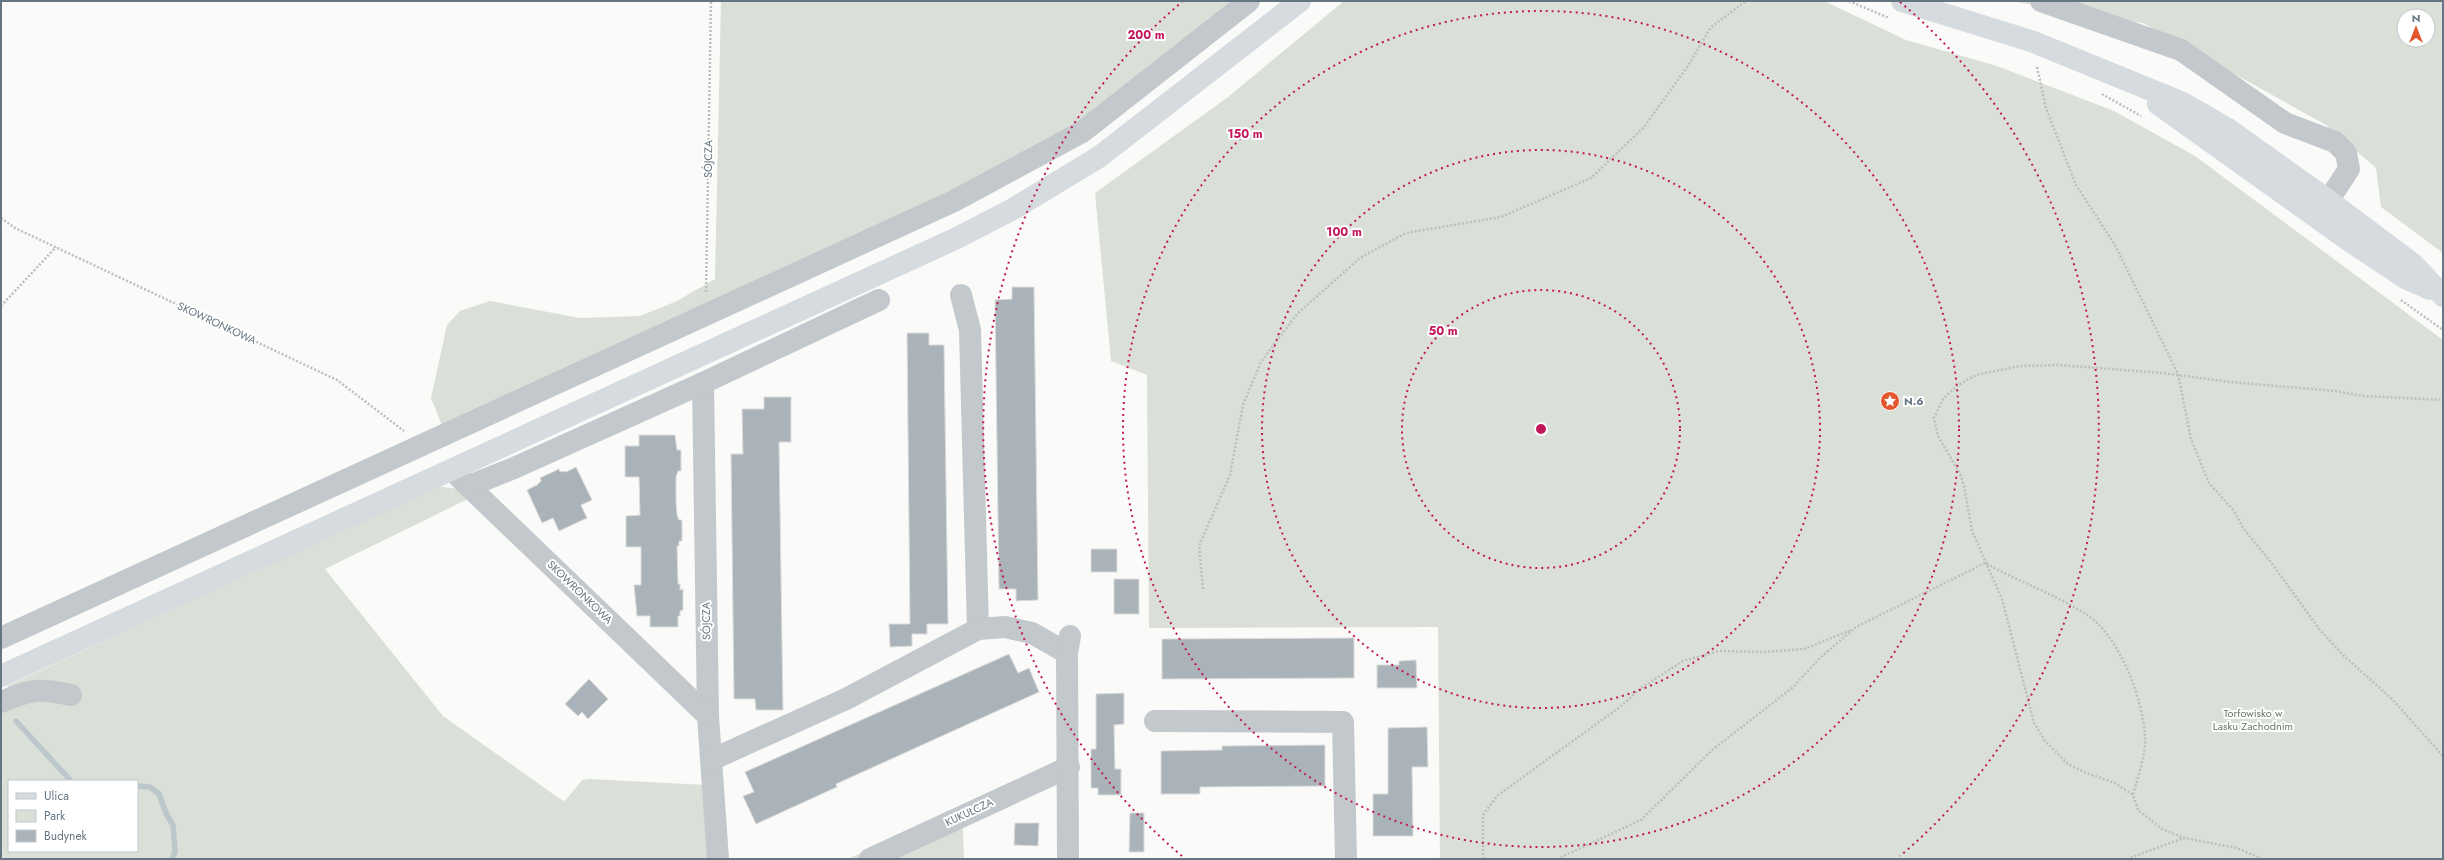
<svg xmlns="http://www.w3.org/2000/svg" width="2444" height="860" font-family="Jost,sans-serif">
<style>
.green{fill:#dadfd7;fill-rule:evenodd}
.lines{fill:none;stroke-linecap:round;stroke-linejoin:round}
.stream{stroke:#bbc7cb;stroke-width:5.5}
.building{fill:#aab3b9;stroke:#dcdcda}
.path{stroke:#bbbfc2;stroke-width:2.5;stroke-dasharray:2 2;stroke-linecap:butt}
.minor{stroke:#c3c8cc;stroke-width:22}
.major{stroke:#d6dbdf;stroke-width:22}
.ring{fill:none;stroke:#c2185b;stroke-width:2;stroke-dasharray:2 4}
.labels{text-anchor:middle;stroke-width:4;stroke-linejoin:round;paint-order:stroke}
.street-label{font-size:11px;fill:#657683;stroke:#fff}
.poi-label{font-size:11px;font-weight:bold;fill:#657683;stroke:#fff;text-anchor:start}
.park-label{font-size:11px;fill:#687a64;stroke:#fff}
.centre{fill:#c2185b;stroke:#fff;stroke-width:2}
.ring-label{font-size:12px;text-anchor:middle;font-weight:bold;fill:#c2185b;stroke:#fff;stroke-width:4;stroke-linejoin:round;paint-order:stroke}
</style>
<rect width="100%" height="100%" fill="#fafaf8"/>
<g class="green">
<path d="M721,1H1238L1078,125L953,191L443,428L431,398L447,325L460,311L490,301L580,318L640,316L677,301L715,279Z"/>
<path d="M1344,1H1824L1906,40L1997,66L2114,111L2195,156L2443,340V859H1440L1438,627L1149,628L1147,375L1111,361L1095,193L1228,97Z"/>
<path d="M2010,1H2443V253L2381,207L2376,168L2326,125L2143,23ZM2404,16H2428V40H2404Z"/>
<path d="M438,486L457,489L468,499L325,569L443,716L560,799L565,801L582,780L589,779L706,785L710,859H1V713L23,704L7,686ZM9,781H137V851H9Z"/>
<path d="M962,806L964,859H848Z"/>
</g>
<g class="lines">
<g class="stream">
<path d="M16,721L71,781"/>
<path d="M137,786L150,787L159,794L166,813L173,825L175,852L172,859"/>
</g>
</g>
<g class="building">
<path d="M1012,287H1034L1038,600L1016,601V589H999L995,300L1012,299Z"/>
<path d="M907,333H929V345H944L948,624H927V634H912V646L890,647L889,624H910Z"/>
<path d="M764,397H791V442H779L783,710H756L755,699H734L731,454H743L742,409H764Z"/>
<path d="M639,435H675L677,450H681V471H678L676,477V501L677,515L679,520H682V541H679V546H677L678,584H680V590L683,589V610L680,611V616H678V627H650V616H637L634,585H641V547H626V516L640,515L639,477H625V446H639Z"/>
<path d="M576,467L592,500L581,505L587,518L559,531L553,518L542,523L527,490L537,485L541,481L540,478L559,469L560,472L565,471L566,472Z"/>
<rect x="1091" y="549" width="26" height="23"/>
<rect x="1114" y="579" width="25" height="35"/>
<path d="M1354,638V678L1162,679V639Z"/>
<path d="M1009,654L1018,673L1029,668L1039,692L836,784L837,787L756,824L743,796L754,792L745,772Z"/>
<path d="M1416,660L1417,688H1377V665H1399V661Z"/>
<path d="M589,679L608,699L588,719L582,712L578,716L565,704Z"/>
<path d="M1124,693V724L1114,725L1115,769H1121V795H1098V788H1091V749H1096V694Z"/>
<path d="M1427,727L1428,767H1412L1413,836H1373V794H1388V728Z"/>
<path d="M1325,745V786L1200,787V794H1161V751L1222,750V746Z"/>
<path d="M1130,813H1144V852H1129Z"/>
<path d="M1015,823H1039L1038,846L1014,845Z"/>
</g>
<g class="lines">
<g class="path">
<path d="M1849,1L1889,18"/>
<path d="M2037,67L2046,108L2076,185L2115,245L2178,374L2191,439L2209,483L2234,511L2243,528L2270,561L2320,630L2344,656L2392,699L2443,756"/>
<path d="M2102,94L2141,116"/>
<path d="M1,218L15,228L337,380L404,431"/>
<path d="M706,292L711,1"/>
<path d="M2401,300L2443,330"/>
<path d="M1,306L56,247"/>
<path d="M1203,589L1199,546L1230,475L1243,405L1261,362L1297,314L1360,258L1406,233L1501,217L1591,178L1644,127L1688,66L1711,27L1746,1"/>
<path d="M1483,859V815L1498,795L1620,707L1641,688L1683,661L1719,651L1763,652L1804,649L1851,630"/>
<path d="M1557,859L1641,820L1712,750L1792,688L1820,658L1856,627L1985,563C2019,582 2058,595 2090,617C2120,639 2143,699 2145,736C2146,755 2138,776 2133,795"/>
<path d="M2127,859L2184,838"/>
<path d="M2262,859L2237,848L2184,838L2162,829L2138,810L2133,795L2115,783L2084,772L2068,764L2045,741L2034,723L2002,599L1972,531L1964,486L1960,474L1938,436L1934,418L1943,399L1958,385L1976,375L2020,366L2059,365L2163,373L2230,382L2335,391L2364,396L2443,400"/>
</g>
<g class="minor">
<path d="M2041,1L2181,50L2285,123L2335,142L2346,153L2349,169L2318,216"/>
<path d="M961,295L970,330L978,629"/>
<path d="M703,383L708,716L718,859"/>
<path d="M459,477L708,716"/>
<path d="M469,486L514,468L703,383L879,300"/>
<path d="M1,638L954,201L1082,132L1249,1"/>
<path d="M1,702C31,689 39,688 71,695"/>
<path d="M1155,721L1343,722L1346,859"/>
<path d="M711,760L846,699L978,629L1005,627L1032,633L1067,653"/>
<path d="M870,859L1069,767"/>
<path d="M1068,859L1067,653L1070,636"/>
</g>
<g class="major">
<path d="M1902,1L2031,41L2183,103L2228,129L2329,201L2413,264L2443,296"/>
<path d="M2158,104L2351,242L2407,279L2430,289"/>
<path d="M1,676L957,238L1013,209L1099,157L1300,1"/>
</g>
</g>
<g class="ring">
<circle cx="1541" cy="429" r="139"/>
<circle cx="1541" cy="429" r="279"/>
<circle cx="1541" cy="429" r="418"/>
<path d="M1182 856A558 558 0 0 1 1182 2M1900 2A558 558 0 0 1 1900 856"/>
</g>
<defs>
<symbol id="sight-disc" viewBox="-11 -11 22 22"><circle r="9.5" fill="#e4572e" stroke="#fff"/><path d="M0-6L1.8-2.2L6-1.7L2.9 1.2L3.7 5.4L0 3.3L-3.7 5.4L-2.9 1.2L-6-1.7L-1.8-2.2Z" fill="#fff"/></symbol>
</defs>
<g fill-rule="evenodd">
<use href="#sight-disc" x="1879" y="390" width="22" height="22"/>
</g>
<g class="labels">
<g class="street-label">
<text transform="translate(708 159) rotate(-89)" y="4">SÓJCZA</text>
<text transform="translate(217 323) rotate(25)" y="4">SKOWRONKOWA</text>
<text transform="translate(580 592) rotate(44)" y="4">SKOWRONKOWA</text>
<text transform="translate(706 621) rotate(-91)" y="4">SÓJCZA</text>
<text transform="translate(969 812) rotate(-25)" y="4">KUKUŁCZA</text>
</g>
<g class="poi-label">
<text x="1904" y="405">N.6</text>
</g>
<g class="park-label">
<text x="2253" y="717">Torfowisko w<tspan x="2253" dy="13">Lasku Zachodnim</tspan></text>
</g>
</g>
<circle cx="1541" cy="429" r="6" class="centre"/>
<g class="ring-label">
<text x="1146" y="39">200 m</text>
<text x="1245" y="138">150 m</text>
<text x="1344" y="236">100 m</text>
<text x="1443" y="335">50 m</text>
</g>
<rect width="2444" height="860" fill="none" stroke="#657683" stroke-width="4"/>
<rect x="8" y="780" width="130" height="72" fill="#ffffff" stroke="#c1c8cd"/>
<rect x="16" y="793" width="20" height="6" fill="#d6dbdf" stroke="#c1c8cd"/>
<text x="44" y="800" font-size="12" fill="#657683">Ulica</text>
<rect x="16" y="810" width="20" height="12" fill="#dadfd7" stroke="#c1c8cd"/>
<text x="44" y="820" font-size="12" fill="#657683">Park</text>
<rect x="16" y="830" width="20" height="12" fill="#aab3b9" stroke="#c1c8cd"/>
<text x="44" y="840" font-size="12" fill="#657683">Budynek</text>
<g transform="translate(2416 28)"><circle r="19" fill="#ffffff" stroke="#c1c8cd"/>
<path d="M0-3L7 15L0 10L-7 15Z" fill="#e4572e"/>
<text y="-6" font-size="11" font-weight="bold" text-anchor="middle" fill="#657683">N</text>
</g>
</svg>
